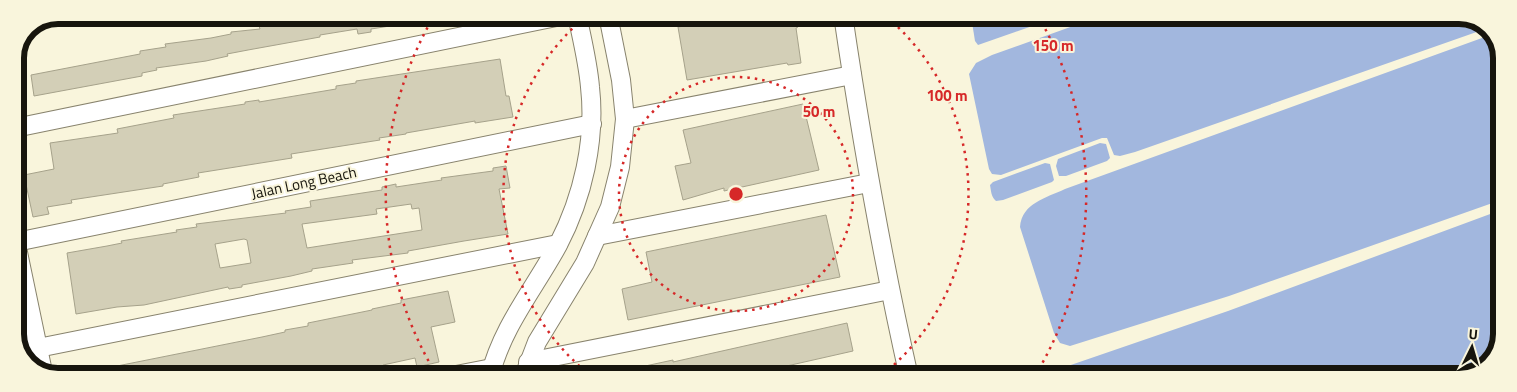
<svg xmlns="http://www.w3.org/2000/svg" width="1517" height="392" font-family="'Titillium Web',sans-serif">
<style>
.water{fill:#a2b7de}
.building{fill:#d3cfb7;stroke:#a6a28b;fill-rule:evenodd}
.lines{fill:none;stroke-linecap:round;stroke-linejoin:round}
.minor-casing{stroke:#88836d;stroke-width:20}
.minor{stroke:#fff;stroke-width:18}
.ring{fill:none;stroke:#d62828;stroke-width:2.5;stroke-dasharray:2.5 5}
.labels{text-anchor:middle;stroke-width:4;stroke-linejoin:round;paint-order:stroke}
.street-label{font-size:15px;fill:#17150d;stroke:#f9f5dc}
.rim{fill:none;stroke:#17150d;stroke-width:6}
.centre{fill:#d62828;stroke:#f9f5dc;stroke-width:2.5}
.ring-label{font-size:15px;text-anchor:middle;font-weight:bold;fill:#d62828;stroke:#f9f5dc;stroke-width:4;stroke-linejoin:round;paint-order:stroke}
</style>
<rect width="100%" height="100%" fill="#f9f5dc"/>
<g class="water">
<path d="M971,16H1061L978,45L975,41Z"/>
<path d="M1101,16H1467L1488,28L1135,152L1120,156L1114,155L1107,138H1102L1001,175L992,174L989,169L969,74L976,63L992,55Z"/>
<path d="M1493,34L1502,53L1501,200L1229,296L1070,346L1060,343L1054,333L1020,227C1022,203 1046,198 1065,189Z"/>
<path d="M1100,143L1106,144L1110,158L1107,161L1066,176H1059L1056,166L1058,159Z"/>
<path d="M1045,163L1050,164L1054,180L1052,182L1003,200L996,201C991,197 991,190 990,185L993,182Z"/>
<path d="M1501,210V343L1485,368L1459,377H1043L1065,367L1228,311Z"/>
</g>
<g class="building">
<path d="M322,15H414L415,22L371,29V32L358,34L357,29L320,35V37L248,50L227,54L228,56L206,61L156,68L157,70L142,73V76L34,96L31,75L140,54V51L166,47L165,44L211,38L231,34V32L260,29L259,26Z"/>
<path d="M723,15H796L798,27L796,28L801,63L788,65L787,63L687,80L678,27L696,24V19Z"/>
<path d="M500,59L506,96H509L513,117L475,123V121L406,133V134L379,138L380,140L291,154L292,158L198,173L199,177L163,184V186L71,200L72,203L47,207L49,214L33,217L24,175L54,169L50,143L118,133L117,129L174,118L173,115L245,104V102L259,100V102L336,89V86L356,83V81Z"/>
<path d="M803,104L819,170L724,191V188L683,200L675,166L691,163L683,130Z"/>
<path d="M506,166L510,188L499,189L508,234L464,241L408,251V253L352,260L353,263L312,269V271L291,276L242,285V287L229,289L228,287L144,305L117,307L76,314L67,253L107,246L122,243L121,241L177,232L176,230L197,227L196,224L286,213L285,211L311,207L310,201L382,190V187L396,184V187L442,180L441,178L493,171V168ZM411,204L412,209L419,208L422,230L307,248L302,224L377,214L376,209ZM244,239L247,240L251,263L220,268L215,244Z"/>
<path d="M826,215L840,277L628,320L622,289L652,282L646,252Z"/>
<path d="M448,291L455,322L431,327L439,362L417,367L415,358L383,365L384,367L346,376H97V370L262,337L285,332V330L308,326V323L372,310V309L401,303V300Z"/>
<path d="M847,323L853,351L738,377L622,376V371L673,360V362Z"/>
</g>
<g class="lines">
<defs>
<g id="minor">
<path d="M843,15C861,137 882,257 909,377"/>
<path d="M625,119L852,75"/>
<path d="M15,128L566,15"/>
<path d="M597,236L869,183"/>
<path d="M15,238L43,372"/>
<path d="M16,242L592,124"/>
<path d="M38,348L558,244"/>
<path d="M528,362L890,290"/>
<path d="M451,376L492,368"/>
<path d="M490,376C502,327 534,289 558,245C583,197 596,140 590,87C588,63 582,39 577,15"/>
<path d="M524,376L537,342L585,263L610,207L620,167L625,119L621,80L608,15"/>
</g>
</defs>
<use href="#minor" class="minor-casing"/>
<use href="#minor" class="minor"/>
</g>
<g class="ring">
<circle cx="736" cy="194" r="117"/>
<path d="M591 376A233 233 0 0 1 586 16M887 17A233 233 0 0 1 881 376"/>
<path d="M436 374A350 350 0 0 1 434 16M1038 16A350 350 0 0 1 1036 374"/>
</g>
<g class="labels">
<g class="street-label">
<text transform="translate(304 183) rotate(-12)" y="5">Jalan Long Beach</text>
</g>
</g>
<path d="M0 0H1517V392H0ZM58 24H1459A34 34 0 0 1 1493 58V334A34 34 0 0 1 1459 368H58A34 34 0 0 1 24 334V58A34 34 0 0 1 58 24Z" fill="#f9f5dc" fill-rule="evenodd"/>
<path class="rim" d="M58 24H1459A34 34 0 0 1 1493 58V334A34 34 0 0 1 1459 368H58A34 34 0 0 1 24 334V58A34 34 0 0 1 58 24Z"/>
<circle cx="736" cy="194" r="8" class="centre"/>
<g class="ring-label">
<text x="1053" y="51">150 m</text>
<text x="947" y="101">100 m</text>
<text x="819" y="117">50 m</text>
</g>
<g transform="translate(1472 347) rotate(5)" stroke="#f9f5dc" stroke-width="4" paint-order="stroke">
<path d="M0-4L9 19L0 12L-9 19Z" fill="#17150d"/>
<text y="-8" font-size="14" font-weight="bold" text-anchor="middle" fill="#17150d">U</text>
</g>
</svg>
